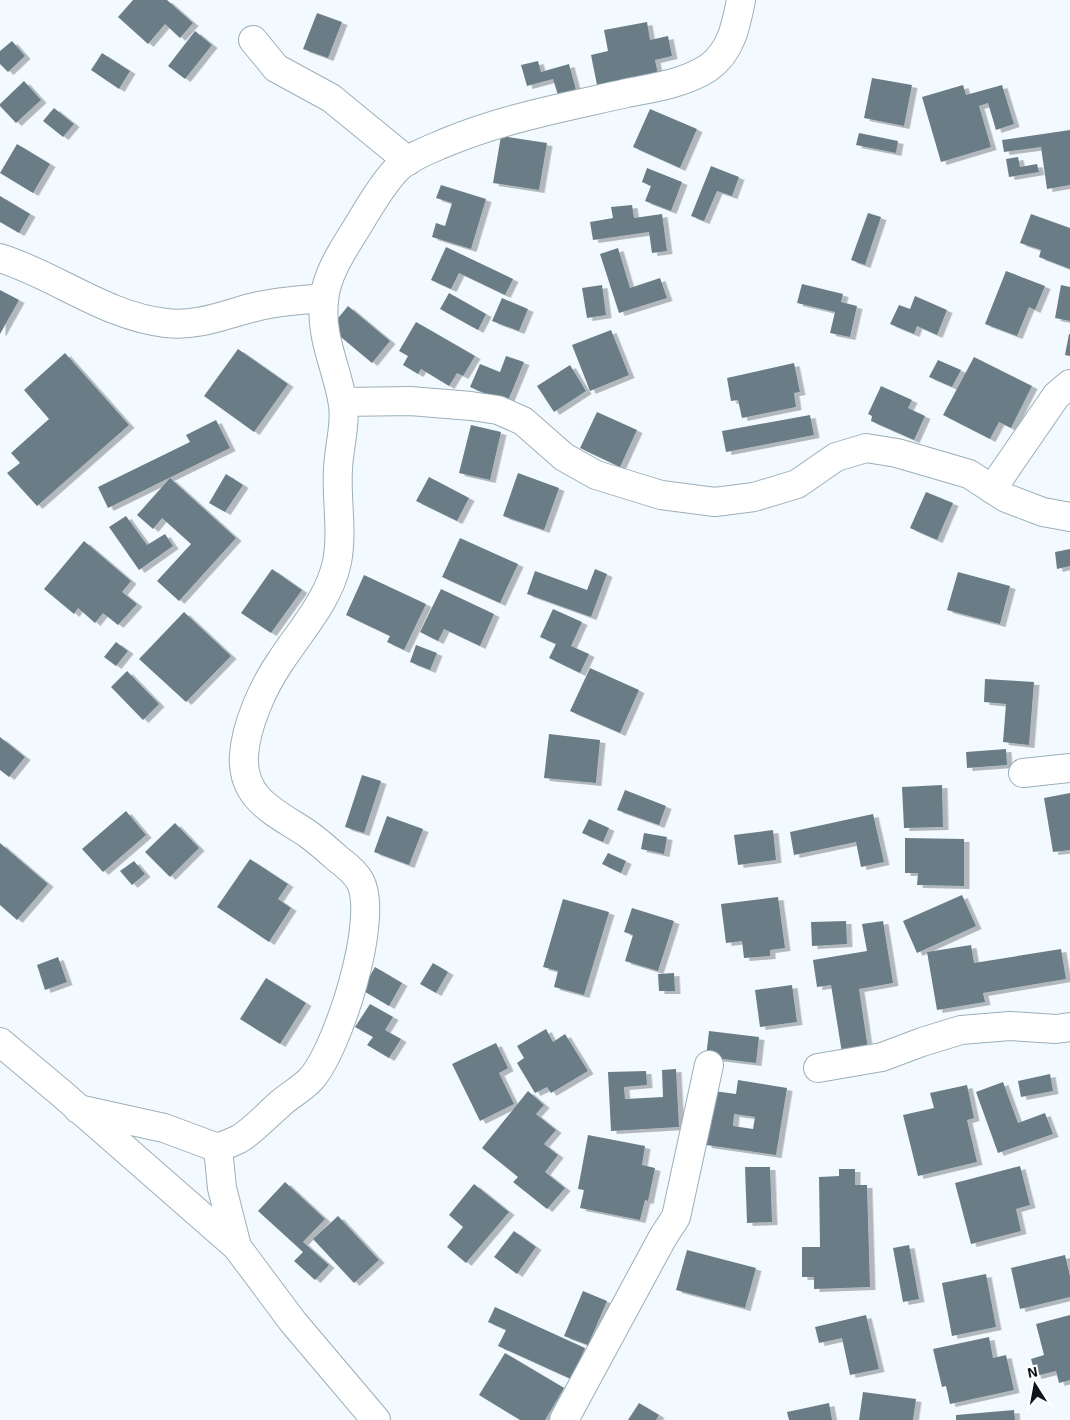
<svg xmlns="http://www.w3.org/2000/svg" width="1070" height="1420" font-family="'Exo 2',sans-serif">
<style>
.building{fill:#6a7d87;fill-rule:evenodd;filter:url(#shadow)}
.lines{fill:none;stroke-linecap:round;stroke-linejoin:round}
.minor-casing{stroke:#9bafba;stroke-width:30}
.minor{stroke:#fff;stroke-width:28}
</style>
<defs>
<filter id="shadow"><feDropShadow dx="5.5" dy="3" stdDeviation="0" flood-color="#0004"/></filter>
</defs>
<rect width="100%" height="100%" fill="#f2faff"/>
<g class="building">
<path d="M133,0H167L193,23L180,38L165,24L148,44L118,17Z"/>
<path d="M317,13L342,22L328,58L303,49Z"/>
<path d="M647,22L650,40L668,36L672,56L655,60L658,74L597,85L591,55L608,51L604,30Z"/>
<path d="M195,31L212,45L185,79L168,66Z"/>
<path d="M12,41L25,56L8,72L0,64V51Z"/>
<path d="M102,53L130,71L119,89L91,70Z"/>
<path d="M538,61L541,72L569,64L576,90L558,95L553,79L527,86L521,65Z"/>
<path d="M872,78L912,85L904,126L864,118Z"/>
<path d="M24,81L41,100L16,123L0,106V104Z"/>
<path d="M963,85L966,95L1002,85L1014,124L996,130L988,103L979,106L991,147L941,162L922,97Z"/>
<path d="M54,108L74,124L63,137L43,121Z"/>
<path d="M650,109L697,129L680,168L633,147Z"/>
<path d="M1070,130V185L1047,189L1041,147L1004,152L1002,140Z"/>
<path d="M859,133L898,141L896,153L856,145Z"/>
<path d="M501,136L547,143L539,190L493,183Z"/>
<path d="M17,144L50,164L33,193L0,173Z"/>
<path d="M1018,157L1020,167L1037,164L1039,172L1009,177L1006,159Z"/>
<path d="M711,166L739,177L732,196L717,191L704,221L691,216Z"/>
<path d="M647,168L682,182L671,211L645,201L651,186L642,182Z"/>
<path d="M441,185L486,199L471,249L432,237L436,223L445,226L452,203L436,198Z"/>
<path d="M0,196L30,214L19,233L0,222Z"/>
<path d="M632,205L634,218L662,214L667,251L652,253L649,232L593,240L590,222L613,218L611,207Z"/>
<path d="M868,213L881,217L865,265L851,260Z"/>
<path d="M1031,214L1070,228V269L1039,257L1041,250L1020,243Z"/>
<path d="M446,247L513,279L505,295L459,273L451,289L431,280Z"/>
<path d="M618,248L630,288L660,278L667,298L619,313L600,254Z"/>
<path d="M1006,271L1045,286L1035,310L1029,307L1017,336L985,324Z"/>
<path d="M802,284L843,294L841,302L857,306L850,337L830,333L835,312L797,303Z"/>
<path d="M602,285L606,315L587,318L582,288Z"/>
<path d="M1061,285L1070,287V321L1055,318Z"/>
<path d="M0,290L19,300L0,334Z"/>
<path d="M449,293L486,314L478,330L440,309Z"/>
<path d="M915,296L947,310L937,335L917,326L914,334L890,324L899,305L910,309Z"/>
<path d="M502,298L528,309L519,331L492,321Z"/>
<path d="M348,306L390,341L372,363L330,328Z"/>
<path d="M416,322L475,356L463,376L457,373L449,386L421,369L418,374L403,365L408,356L399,351Z"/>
<path d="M611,330L629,375L590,391L572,345Z"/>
<path d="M1069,334H1070V356L1065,355Z"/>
<path d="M238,349L288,384L254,432L204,396Z"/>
<path d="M65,353L129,425L37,506L7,473L20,463L11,453L49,419L24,390Z"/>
<path d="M506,356L524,362L507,403L470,387L480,364L500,372Z"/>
<path d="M974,357L1032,386L1011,428L999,422L990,439L943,415Z"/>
<path d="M938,360L961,370L952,387L929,377Z"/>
<path d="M794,363L800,392L794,393L796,407L742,418L738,400L731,401L727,378Z"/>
<path d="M570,365L586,391L554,412L537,386Z"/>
<path d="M881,386L912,400L908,408L925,416L914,440L871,421L872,416L868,414Z"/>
<path d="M597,412L637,430L620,467L580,448Z"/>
<path d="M810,415L814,435L726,452L722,431Z"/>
<path d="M216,420L230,448L108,508L98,487L190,442L186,435Z"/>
<path d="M471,425L501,432L490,480L459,473Z"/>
<path d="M518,473L559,488L544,530L503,516Z"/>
<path d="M226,474L243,485L225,512L209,503Z"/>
<path d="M429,477L469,498L457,521L416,501Z"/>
<path d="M170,478L236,538L179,601L157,581L191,544L162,518L153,529L137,515Z"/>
<path d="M926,492L953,503L937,540L910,528Z"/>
<path d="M126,516L147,545L165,534L173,546L139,570L109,527Z"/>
<path d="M460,538L518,564L500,603L442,577Z"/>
<path d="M84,541L131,581L122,592L137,604L118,625L103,613L95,623L78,608L74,614L44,589Z"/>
<path d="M1070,549V566L1057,569L1055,552Z"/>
<path d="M272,569L302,590L271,633L241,613Z"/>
<path d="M595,569L607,574L591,617L527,594L535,571L587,590Z"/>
<path d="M958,572L1010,586L1000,624L947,610Z"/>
<path d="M364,575L426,604L404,650L387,642L390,636L346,615Z"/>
<path d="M441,589L494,614L480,646L444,629L438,641L420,632Z"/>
<path d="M553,609L582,622L571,646L589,654L580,673L549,658L556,644L540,637Z"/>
<path d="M184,612L231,656L186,702L139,659Z"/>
<path d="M116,642L128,651L116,666L104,657Z"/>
<path d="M416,645L437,653L430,670L410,662Z"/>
<path d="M590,668L639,690L620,733L570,711Z"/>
<path d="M127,671L159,704L143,720L111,687Z"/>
<path d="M985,679L1034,682L1029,745L1003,742L1006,704L984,702Z"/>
<path d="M549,734L600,740L596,783L544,778Z"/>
<path d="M0,737L25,757L9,777L0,770Z"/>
<path d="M1006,749L1007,765L967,768L966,752Z"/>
<path d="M362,775L381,781L364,833L345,827Z"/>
<path d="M942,785L943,827L904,828L902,787Z"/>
<path d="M625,790L666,806L659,825L617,810Z"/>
<path d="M1070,793V850L1053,852L1044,798Z"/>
<path d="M126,811L146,835L103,872L82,849Z"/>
<path d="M873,814L884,862L861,867L856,842L794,855L790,832Z"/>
<path d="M387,816L423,829L409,865L374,852Z"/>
<path d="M589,819L609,828L603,842L582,833Z"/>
<path d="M175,823L199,848L170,877L145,852Z"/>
<path d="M773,830L776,860L738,865L734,835Z"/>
<path d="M644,833L667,837L664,854L641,849Z"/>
<path d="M905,838L964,839V886L917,885L918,873H905Z"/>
<path d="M0,843L48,884L17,920L0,905Z"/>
<path d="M608,853L626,861L621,873L602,864Z"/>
<path d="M250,859L288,884L278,899L291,908L269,942L217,907Z"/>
<path d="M134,861L145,874L132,885L120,871Z"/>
<path d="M962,895L976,926L917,953L903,921Z"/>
<path d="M778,897L785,948L770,950V956L744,958L742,941L726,943L721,904Z"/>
<path d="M563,899L609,912L584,995L554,987L558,971L543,967Z"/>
<path d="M632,908L674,921L658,971L625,961L633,935L624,932Z"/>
<path d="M846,921L847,944L812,946L811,922Z"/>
<path d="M883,921L893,983L859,989L868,1049L842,1053L831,985L817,987L813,960L867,951L862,924Z"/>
<path d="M971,945L974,963L1061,949L1066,979L983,993L985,1002L937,1010L927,952Z"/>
<path d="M58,957L67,982L45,990L37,965Z"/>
<path d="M433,963L448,972L436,993L420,984Z"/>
<path d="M375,967L402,983L389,1006L362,990Z"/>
<path d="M674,973L675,991H659L658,974Z"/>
<path d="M266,978L306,1003L280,1044L240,1019Z"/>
<path d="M792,985L797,1022L760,1027L755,990Z"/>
<path d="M370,1004L393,1017L385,1030L401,1039L389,1058L367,1045L373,1037L355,1027Z"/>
<path d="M546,1029L553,1042L565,1034L588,1071L551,1093L547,1087L535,1093L517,1063L524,1058L517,1046Z"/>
<path d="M709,1031L759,1037L756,1063L706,1057Z"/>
<path d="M496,1043L508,1068L499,1073L514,1104L480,1121L452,1064Z"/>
<path d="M676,1069L679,1127L611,1131L608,1072L646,1071L647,1085L624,1087L625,1099L663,1097L662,1070Z"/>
<path d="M1050,1074L1053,1091L1021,1097L1018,1081Z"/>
<path d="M738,1080L787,1088L776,1155L706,1145L714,1091L736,1094ZM734,1114L755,1117L753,1129L733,1126Z"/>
<path d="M1003,1082L1018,1123L1045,1113L1053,1134L998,1153L976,1092Z"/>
<path d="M967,1085L974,1118L967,1120L977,1162L918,1176L903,1115L934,1108L930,1093Z"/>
<path d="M528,1091L544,1105L536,1114L556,1130L544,1144L558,1155L545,1172L565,1188L547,1209L513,1182L518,1177L482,1148Z"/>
<path d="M588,1135L645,1146L642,1165L655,1168L648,1201L645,1200L640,1220L580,1208L584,1190L578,1189Z"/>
<path d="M1020,1166L1030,1205L1016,1209L1021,1231L971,1244L955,1183Z"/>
<path d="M745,1167H770L772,1222L747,1223Z"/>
<path d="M839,1169H855V1185H867L870,1287L814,1289V1277H802V1247H820L819,1177L839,1176Z"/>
<path d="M285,1182L325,1219L303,1242L329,1265L315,1280L294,1261L303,1252L258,1211Z"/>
<path d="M474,1184L509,1212L466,1263L447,1247L463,1227L449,1215Z"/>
<path d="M338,1216L379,1260L354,1283L313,1239Z"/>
<path d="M514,1231L536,1247L517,1274L494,1257Z"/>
<path d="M909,1245L919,1299L903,1302L893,1248Z"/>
<path d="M687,1250L756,1268L745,1308L676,1290Z"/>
<path d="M1065,1255L1070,1276V1297L1020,1309L1011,1268Z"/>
<path d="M986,1274L996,1327L952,1336L942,1283Z"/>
<path d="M583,1291L607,1301L588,1345L564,1336Z"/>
<path d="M495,1307L585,1348L571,1379L498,1346L506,1330L488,1322Z"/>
<path d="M866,1315L879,1369L850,1375L842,1338L819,1343L815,1327Z"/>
<path d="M1070,1315V1380L1059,1383L1056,1371L1036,1376L1031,1359L1044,1355L1036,1324Z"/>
<path d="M989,1337L993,1358L1006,1355L1014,1390L950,1404L946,1386L942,1387L933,1349Z"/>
<path d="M505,1353L564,1388L545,1420H520L479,1395Z"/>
<path d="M863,1392L916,1399L913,1420H859Z"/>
<path d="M639,1403L659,1415L656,1420H628Z"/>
<path d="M829,1403L832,1420H789L787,1412Z"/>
<path d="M1014,1410L1015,1420H956V1415Z"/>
</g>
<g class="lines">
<defs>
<g id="minor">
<path d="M253,40L276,68L331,98L408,161"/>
<path d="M0,258C57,276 105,316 166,323C199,327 228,313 259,306C280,301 302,300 324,298"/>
<path d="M343,402L410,401L471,406L498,410L523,421L564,457L596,475L661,495L715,502L754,497L797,484L836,457L866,448L897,453L969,474L1006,498L1043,512L1070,517"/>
<path d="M992,489L1056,396L1070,384"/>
<path d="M1023,773L1070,768"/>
<path d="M0,1042L61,1093L237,1247L293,1322L376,1420"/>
<path d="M818,1068L882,1057L922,1042L961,1030L1010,1026L1056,1029L1070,1027"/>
<path d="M78,1109L164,1128L218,1148C225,1145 233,1142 239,1139C254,1130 267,1115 281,1103C290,1095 303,1088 311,1079C338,1049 380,918 360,881C355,872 346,865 338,859C329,851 319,842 308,834C277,813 241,800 244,755C246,725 263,687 280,662C301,630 329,600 337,562C343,531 336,499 338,469C339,446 347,421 342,399C336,366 320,336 324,301C326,273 345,247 359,224C369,207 385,180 399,167C413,155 431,149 447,142C505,118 566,107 627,93C654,88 685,83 708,68C731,52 736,26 741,0"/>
<path d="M218,1148L222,1188L237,1247"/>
<path d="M564,1420L663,1237L676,1217L709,1065"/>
</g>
</defs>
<use href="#minor" class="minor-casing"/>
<use href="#minor" class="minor"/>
</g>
<g transform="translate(1035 1385) rotate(349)" stroke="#ffffff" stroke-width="4" paint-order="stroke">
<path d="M0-4L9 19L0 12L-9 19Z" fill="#0d1418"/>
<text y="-8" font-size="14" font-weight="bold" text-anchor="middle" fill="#0d1418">N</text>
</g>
</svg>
